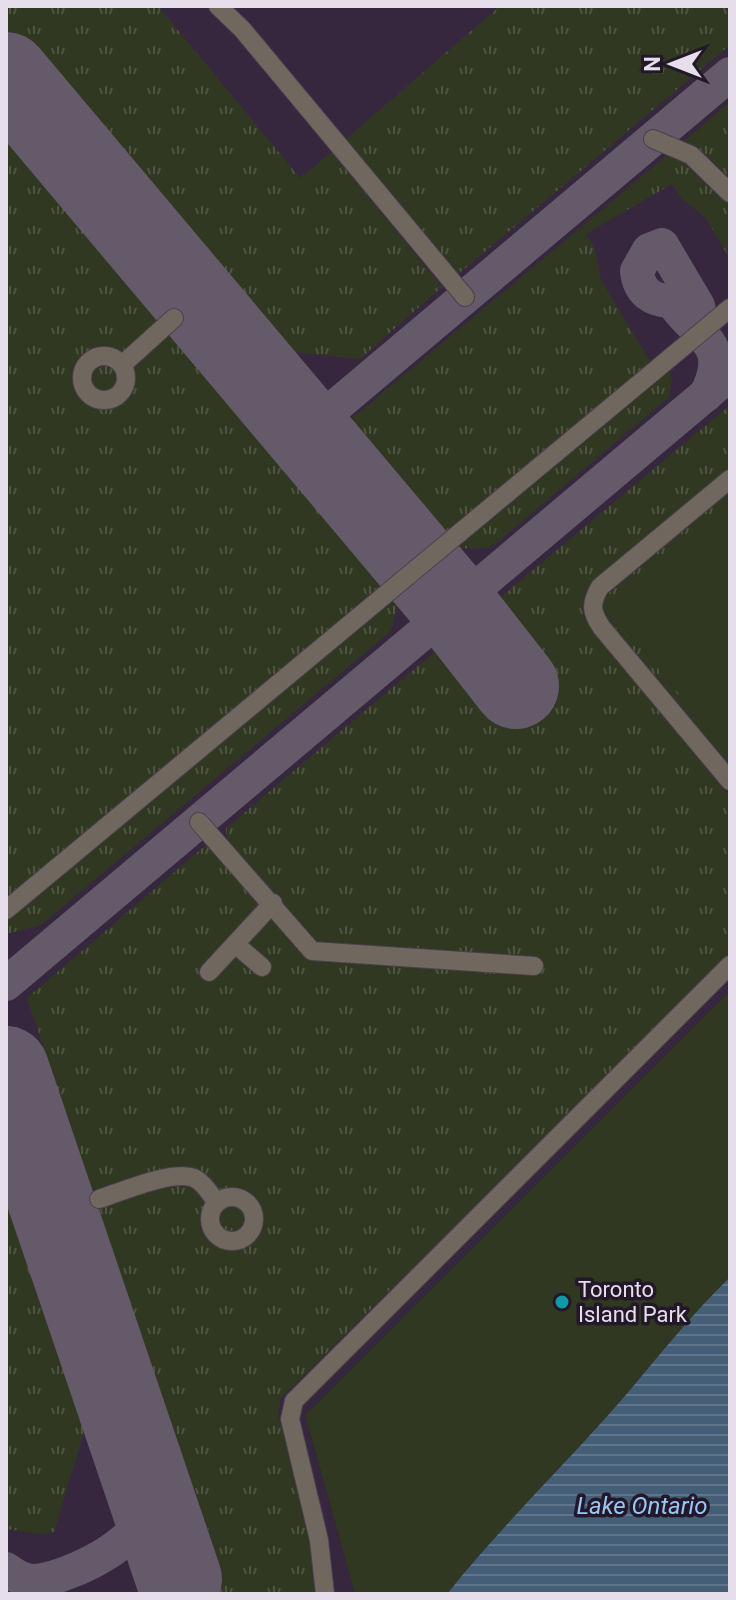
<svg xmlns="http://www.w3.org/2000/svg" width="736" height="1600" font-family="Roboto,sans-serif">
<style>
.built{fill:#36273f}
.grass{fill:url(#grass-tufts)}
.park{fill:#303821}
.water{fill:url(#water-rules)}
.lines{fill:none;stroke-linecap:round;stroke-linejoin:round}
.taxiway{stroke:#645a6a;stroke-width:34}
.runway{stroke:#645a6a;stroke-width:86}
.minor-casing{stroke:#4b4051;stroke-width:20}
.minor{stroke:#70685f;stroke-width:18}
.culture-dot{fill:#0f9aa8;stroke:#23182a;stroke-width:3}
.labels{text-anchor:middle;stroke-width:7;stroke-linejoin:round;paint-order:stroke}
.poi-label{font-size:22px;fill:#e6dfeb;stroke:#23182a;text-anchor:start}
.water-label{font-size:24px;font-style:italic;fill:#98c5f2;stroke:#23182a}
</style>
<defs>
<pattern id="grass-tufts" width="24" height="20" patternUnits="userSpaceOnUse" patternTransform="scale(2)"><rect width="24" height="20" fill="#303821"/><path d="M3 7l-1-3M5 7V3M7 7l1-3M15 17l-1-3M17 17v-4M19 17l1-3" fill="none" stroke="#4e5441"/></pattern>
<pattern id="water-rules" width="6" height="5" patternUnits="userSpaceOnUse" patternTransform="scale(2)"><rect width="6" height="5" fill="#455e77"/><path d="M0 2.5h6" fill="none" stroke="#60758a"/></pattern>
</defs>
<rect width="100%" height="100%" fill="#2d2234"/>
<path class="built" d="M6,6H730V504L607,607L730,755V991L305,1415L355,1594H6Z"/>
<g class="grass">
<path d="M6,6H158L300,178L332,152L442,287L360,359L273,350L6,31Z"/>
<path d="M500,6H730V45L456,276L346,139Z"/>
<path d="M730,102V181L708,156L684,141Z"/>
<path d="M6,119L389,573L390,582L6,905Z"/>
<path d="M676,155L697,167L730,203V259L705,217L681,198L672,184L586,234L595,249L601,280L651,363L439,539L434,538L342,427L665,157Z"/>
<path d="M667,369L672,376L669,397L499,541L488,548L446,549Z"/>
<path d="M730,405V470L590,587C582,597 581,605 584,617L730,797V954L281,1398L278,1414L315,1559L316,1594H216L210,1576L222,1571L99,1211C107,1195 172,1178 190,1181L206,1197L210,1234C233,1258 261,1238 257,1208C247,1193 235,1195 220,1189C208,1185 199,1174 187,1171C155,1163 122,1199 91,1188L27,998L206,845L220,849L227,843L226,828L443,645L497,706L542,669L489,607Z"/>
<path d="M730,489V504L607,607L730,755V774L602,618L600,601Z"/>
<path d="M401,589L391,631L41,925L6,934V918Z"/>
<path d="M6,1199L84,1432L54,1532L42,1534L6,1529Z"/>
<circle cx="232" cy="1218" r="16"/>
</g>
<g class="park">
<path d="M730,504V755L607,607Z"/>
<path d="M730,991V1277C692,1315 659,1356 624,1397C566,1464 502,1525 447,1594H355L305,1415Z"/>
</g>
<path class="water" d="M730,1277V1594H447C502,1525 566,1464 624,1397C659,1356 691,1315 730,1277Z"/>
<g class="lines">
<g class="taxiway">
<path d="M703,333L698,306L662,245L649,250L637,271C639,292 652,301 672,301C695,338 733,340 706,395"/>
<path d="M305,432L730,74"/>
<path d="M6,984L730,374"/>
<path d="M6,1569C14,1575 23,1581 34,1581C64,1579 127,1550 139,1521C147,1503 143,1484 140,1466"/>
</g>
<g class="runway">
<path d="M6,75L455,608L516,686"/>
<path d="M6,1069L179,1579"/>
</g>
<defs>
<g id="minor">
<path d="M218,6L242,29L465,297"/>
<path d="M653,139L691,155L730,193"/>
<circle cx="104" cy="378" r="22"/>
<path d="M122,365L174,318"/>
<path d="M730,479L600,587C590,604 591,612 602,628L730,781"/>
<path d="M199,822L312,951L534,966"/>
<path d="M6,910L730,308"/>
<path d="M235,944L262,967"/>
<path d="M209,972L273,903"/>
<circle cx="232" cy="1219" r="22"/>
<path d="M99,1199C121,1192 175,1168 196,1179C205,1184 211,1195 217,1203"/>
<path d="M325,1594L319,1540L290,1419L294,1401L730,965"/>
</g>
</defs>
<use href="#minor" class="minor-casing"/>
<use href="#minor" class="minor"/>
</g>
<circle class="culture-dot" cx="562" cy="1302" r="8"/>
<g class="labels">
<g class="poi-label">
<text x="578" y="1297">Toronto<tspan x="578" dy="25">Island Park</tspan></text>
</g>
<g class="water-label">
<text x="642" y="1514">Lake Ontario</text>
</g>
</g>
<rect width="736" height="1600" fill="none" stroke="#e6dfeb" stroke-width="16"/>
<g transform="translate(672 64) rotate(270)" stroke="#23182a" stroke-width="6" paint-order="stroke">
<path d="M0-6L14 30L0 20L-14 30Z" fill="#e6dfeb"/>
<text y="-12" font-size="22" font-weight="bold" text-anchor="middle" fill="#e6dfeb">N</text>
</g>
</svg>
